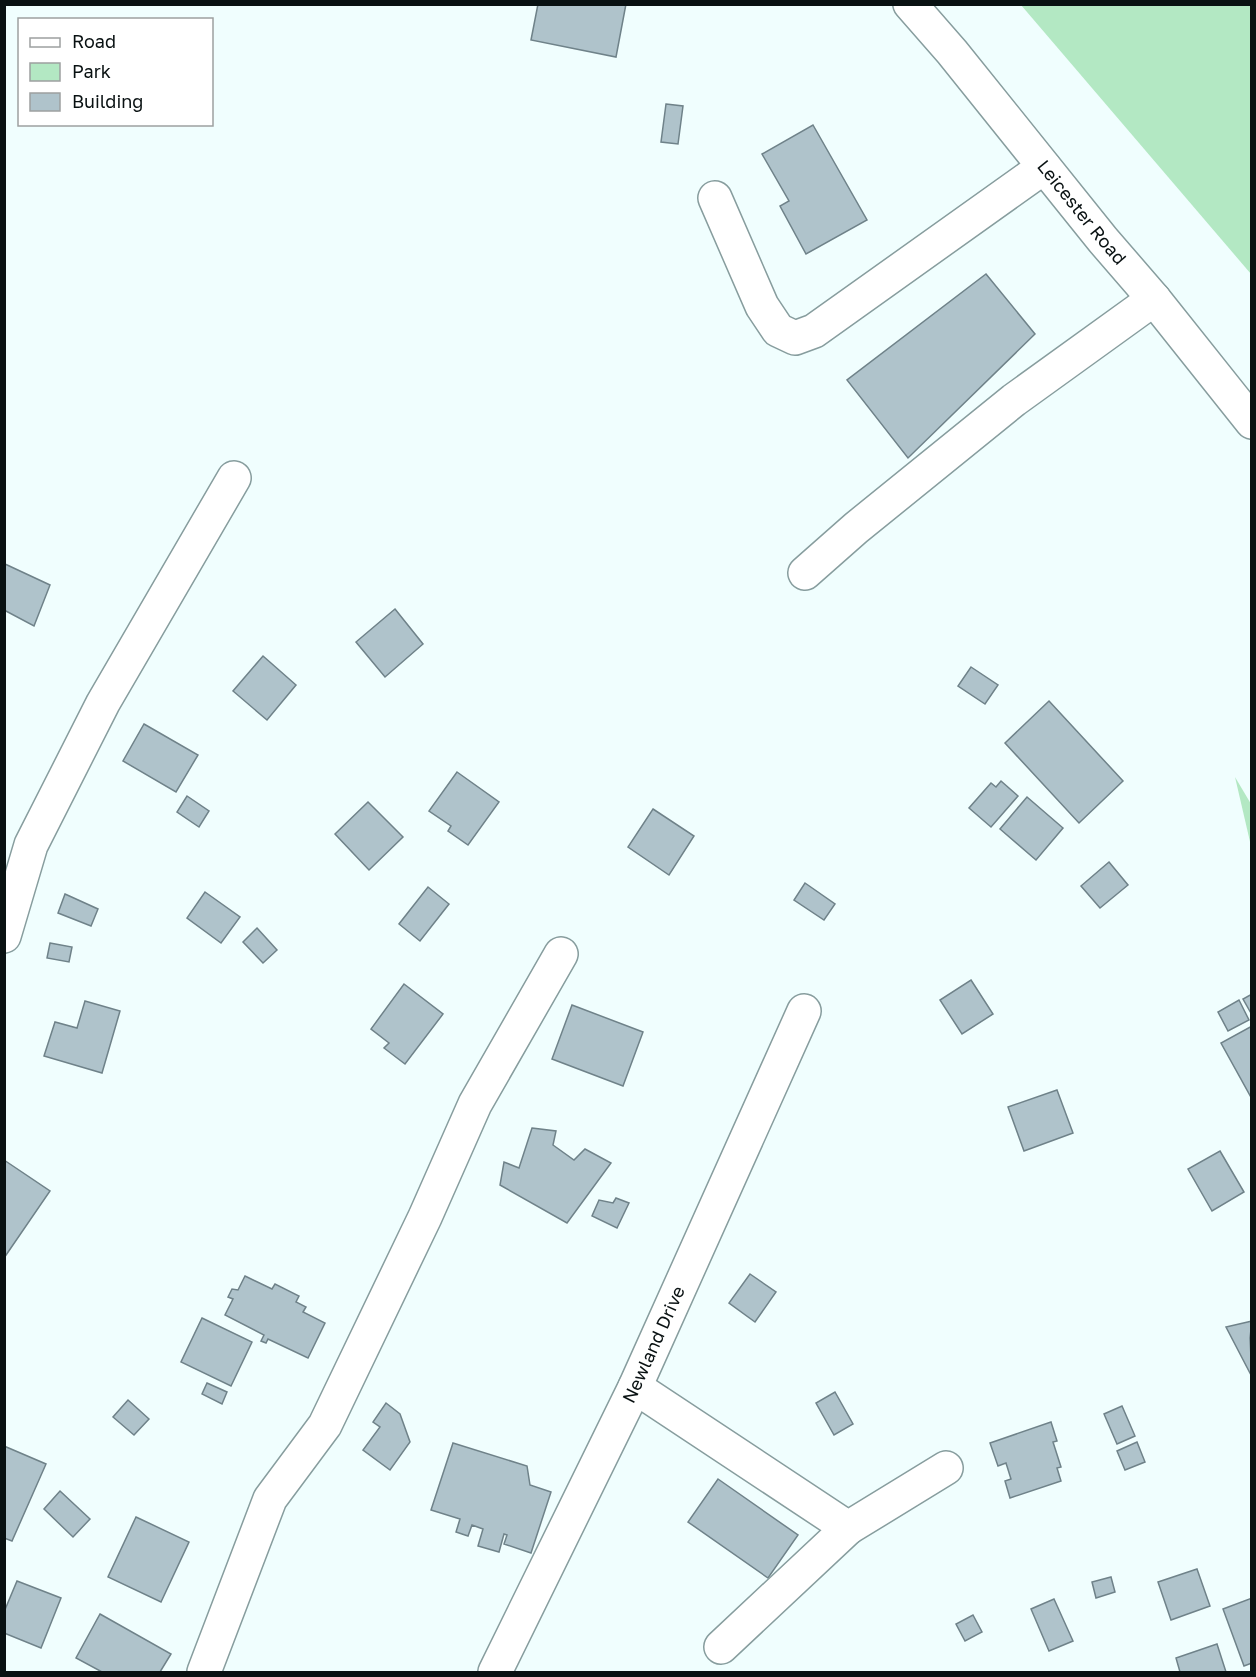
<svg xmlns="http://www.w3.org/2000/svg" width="1256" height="1677" font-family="'Golos Text',sans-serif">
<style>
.green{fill:#b3e8c3}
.building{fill:#afc3cb;stroke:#6f8289;stroke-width:1.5}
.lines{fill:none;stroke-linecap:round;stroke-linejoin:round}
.minor-casing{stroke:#879d9e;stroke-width:36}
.minor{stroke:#fff;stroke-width:33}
.labels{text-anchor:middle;stroke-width:6;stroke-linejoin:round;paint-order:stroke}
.street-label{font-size:18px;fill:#091112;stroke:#fff}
</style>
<rect width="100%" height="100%" fill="#f0fefe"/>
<g class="green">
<path d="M1021,5H1251V274Z"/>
<path d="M1235,777L1251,804V846Z"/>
</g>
<g class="building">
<path d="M538,4H626L616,57L531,40Z"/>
<path d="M666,104L683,106L678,144L661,142Z"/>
<path d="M813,125L867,220L806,254L780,206L789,201L762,154Z"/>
<path d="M986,274L1035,334L908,458L847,380Z"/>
<path d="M5,564L50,585L34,626L4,610Z"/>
<path d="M395,609L423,644L385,677L356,642Z"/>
<path d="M263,656L296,685L267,720L233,691Z"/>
<path d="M971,667L998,685L985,704L958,686Z"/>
<path d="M1049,701L1123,781L1079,823L1005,743Z"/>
<path d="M144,724L198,755L176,792L123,761Z"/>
<path d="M457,772L499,802L468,845L448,831L451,826L429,811Z"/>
<path d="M1001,781L1018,796L991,827L969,808L991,783L996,787Z"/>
<path d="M187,796L209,811L199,827L177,812Z"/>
<path d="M1027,797L1063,828L1036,860L1000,829Z"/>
<path d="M368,802L403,837L369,870L335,834Z"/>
<path d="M653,809L694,836L669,875L628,847Z"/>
<path d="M1109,862L1128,885L1100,908L1081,886Z"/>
<path d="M805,883L835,904L824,920L794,900Z"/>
<path d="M428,887L449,904L420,941L399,924Z"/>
<path d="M205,892L240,917L221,943L187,918Z"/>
<path d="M65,894L98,909L91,926L58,913Z"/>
<path d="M257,928L277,950L263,963L243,942Z"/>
<path d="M50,943L72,947L69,962L47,958Z"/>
<path d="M971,980L993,1014L962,1034L940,1000Z"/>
<path d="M404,984L443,1014L405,1064L384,1048L389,1043L371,1029Z"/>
<path d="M1252,994V1015L1243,999Z"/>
<path d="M1239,1000L1249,1020L1228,1031L1218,1012Z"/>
<path d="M85,1001L120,1011L102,1073L44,1056L55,1022L77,1028Z"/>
<path d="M572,1005L643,1032L623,1086L552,1059Z"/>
<path d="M1252,1026V1099L1221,1043Z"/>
<path d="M1057,1090L1073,1133L1024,1151L1008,1107Z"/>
<path d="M532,1128L556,1131L553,1145L574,1160L585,1149L611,1163L567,1223L500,1185L504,1162L519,1168Z"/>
<path d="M1220,1151L1244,1192L1212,1211L1188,1169Z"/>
<path d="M4,1160L50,1191L4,1258Z"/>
<path d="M616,1198L629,1203L617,1228L592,1216L599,1200L613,1203Z"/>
<path d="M750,1274L776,1292L755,1322L729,1303Z"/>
<path d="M245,1276L272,1289L275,1284L299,1296L296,1302L306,1307L303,1312L325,1323L308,1358L268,1339L266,1343L261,1341L264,1335L225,1315L233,1299L228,1297L232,1289L238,1290Z"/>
<path d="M202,1318L252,1342L231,1386L181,1362Z"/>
<path d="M1252,1321L1250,1338L1252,1377L1226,1327Z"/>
<path d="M207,1383L227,1392L222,1404L202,1394Z"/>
<path d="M835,1392L853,1424L834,1435L816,1403Z"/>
<path d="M128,1400L149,1419L134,1435L113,1417Z"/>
<path d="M386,1403L400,1414L410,1442L390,1470L363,1450L380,1427L373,1422Z"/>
<path d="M1122,1406L1135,1436L1117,1444L1104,1414Z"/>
<path d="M1051,1422L1057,1441L1053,1442L1061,1467L1057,1468L1061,1481L1010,1498L1005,1481L1011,1479L1006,1463L998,1466L990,1443Z"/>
<path d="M1137,1442L1145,1462L1125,1470L1117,1451Z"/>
<path d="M453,1443L527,1466L530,1485L551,1492L531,1553L504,1544L507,1535L504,1534L499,1552L478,1546L483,1529L472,1525L468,1536L456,1532L460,1519L431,1510Z"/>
<path d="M4,1446L46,1464L12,1541L4,1538Z"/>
<path d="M718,1479L798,1535L768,1578L688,1522Z"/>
<path d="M60,1491L90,1519L73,1537L44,1509Z"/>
<path d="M136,1517L189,1542L161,1602L108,1577Z"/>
<path d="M1197,1569L1210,1606L1171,1620L1158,1582Z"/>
<path d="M1111,1577L1115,1592L1096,1598L1092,1582Z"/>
<path d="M17,1581L61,1598L41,1648L4,1633V1612Z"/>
<path d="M1252,1598V1663L1244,1666L1223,1609Z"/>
<path d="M1054,1599L1073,1641L1049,1651L1031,1609Z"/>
<path d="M100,1614L171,1654L160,1672H102L76,1658Z"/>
<path d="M973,1615L982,1632L965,1641L956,1624Z"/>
<path d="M1217,1644L1226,1672H1180L1176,1658Z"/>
</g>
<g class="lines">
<defs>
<g id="minor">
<path id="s1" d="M910,4L952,52L1103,240L1154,299L1252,422"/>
<path d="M715,198L762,306L778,330L795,338L814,331L1044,167"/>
<path d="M805,573L856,528L1014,400L1154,299"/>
<path d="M4,936L31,845L103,703L234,478"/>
<path d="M635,1387L848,1528L946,1468"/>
<path d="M721,1647L848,1528"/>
<path d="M204,1672L270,1499L325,1425L425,1217L475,1104L561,954"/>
<path id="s2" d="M495,1672L635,1387L804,1011"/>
</g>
</defs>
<use href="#minor" class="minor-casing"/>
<use href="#minor" class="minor"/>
</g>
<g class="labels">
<g class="street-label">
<text dy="6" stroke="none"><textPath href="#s1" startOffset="270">Leicester Road</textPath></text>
<text dy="6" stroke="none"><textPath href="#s2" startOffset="364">Newland Drive</textPath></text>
</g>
</g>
<rect width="1256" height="1677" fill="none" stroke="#091112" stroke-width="12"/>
<rect x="18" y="18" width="195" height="108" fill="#ffffff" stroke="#9da0a0" stroke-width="1.5"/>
<rect x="30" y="38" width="30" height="9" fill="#ffffff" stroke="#9da0a0" stroke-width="1.5"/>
<text x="72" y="48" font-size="18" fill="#091112">Road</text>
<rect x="30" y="63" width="30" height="18" fill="#b3e8c3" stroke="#9da0a0" stroke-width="1.5"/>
<text x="72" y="78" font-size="18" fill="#091112">Park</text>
<rect x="30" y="93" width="30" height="18" fill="#afc3cb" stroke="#9da0a0" stroke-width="1.5"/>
<text x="72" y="108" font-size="18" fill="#091112">Building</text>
</svg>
